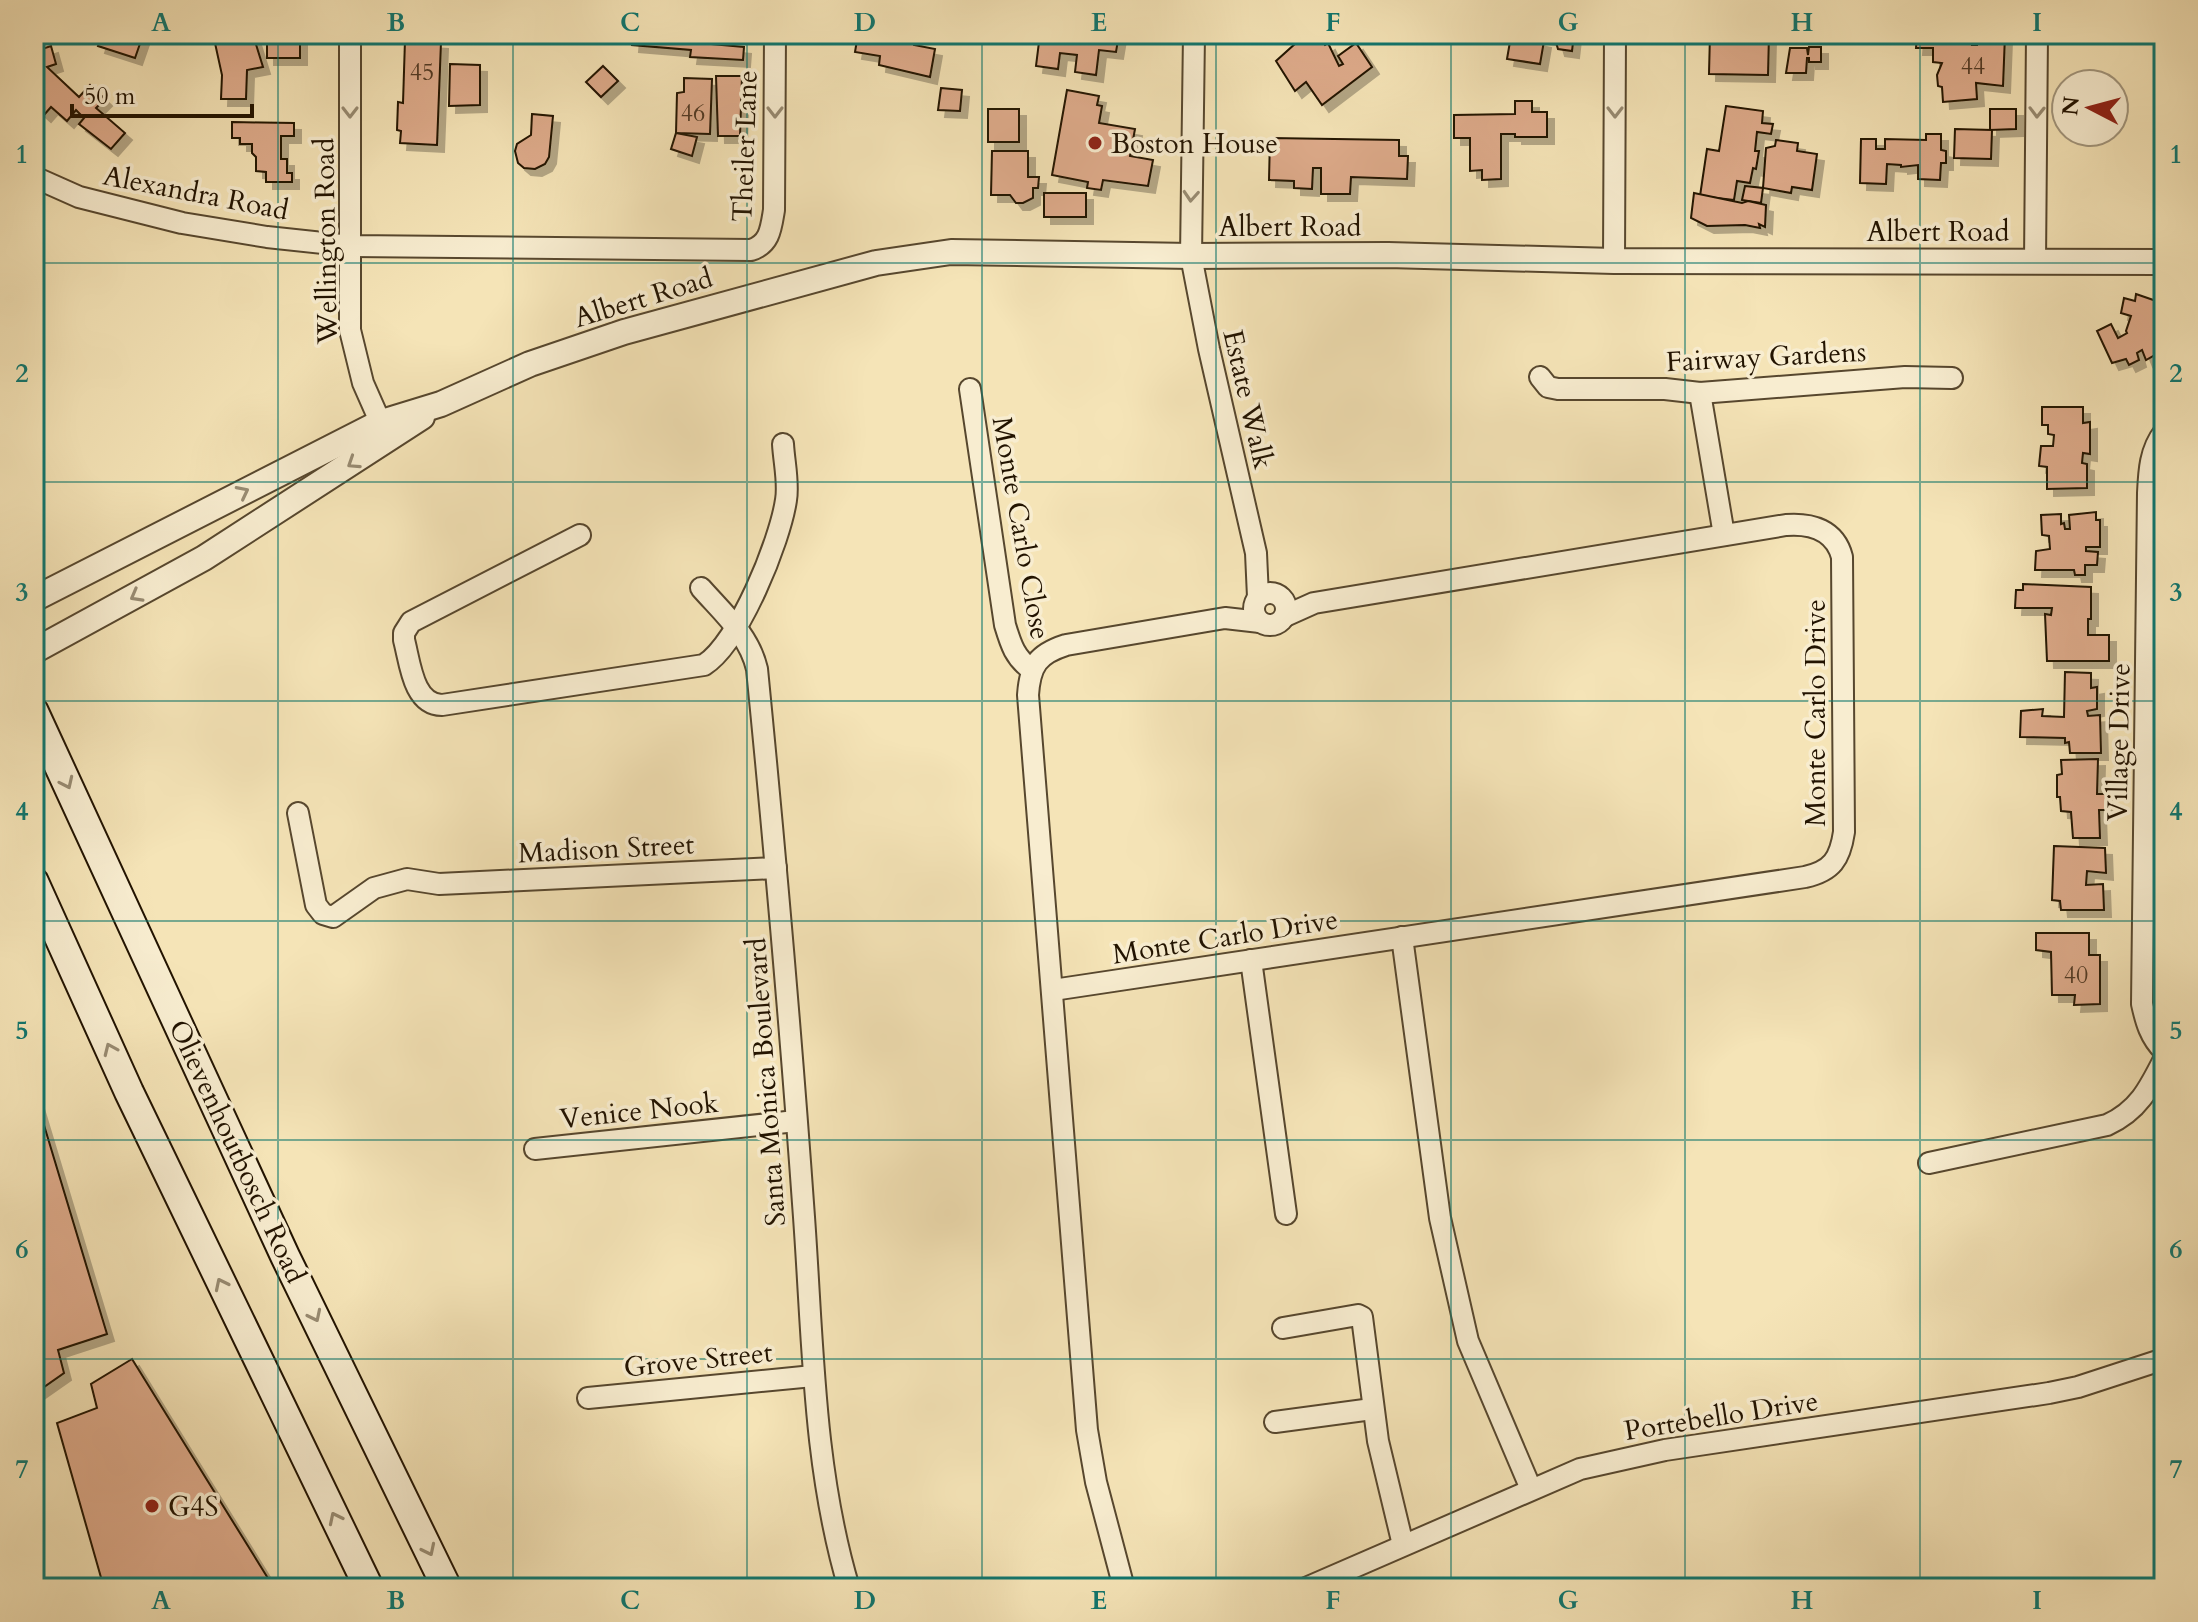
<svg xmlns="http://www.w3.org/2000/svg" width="2198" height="1622" font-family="Cardo,serif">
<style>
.building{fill:#deab8b;stroke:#221300;stroke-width:2;filter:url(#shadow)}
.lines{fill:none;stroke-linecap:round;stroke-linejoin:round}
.minor-casing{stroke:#57472e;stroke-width:24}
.tertiary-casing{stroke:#57472e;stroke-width:28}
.secondary-casing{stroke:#221300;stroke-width:32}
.minor{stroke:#f8edd0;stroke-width:20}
.tertiary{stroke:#f8edd0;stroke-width:24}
.secondary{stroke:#f8edd0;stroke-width:28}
.oneway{stroke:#988b72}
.grid{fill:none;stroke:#0f766e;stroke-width:2;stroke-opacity:0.55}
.poi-dot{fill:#8f2418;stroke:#f8edd0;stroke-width:3}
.labels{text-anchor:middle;stroke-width:7;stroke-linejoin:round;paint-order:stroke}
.number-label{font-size:24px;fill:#513923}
.poi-label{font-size:28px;fill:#221300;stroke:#f8edd0;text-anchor:start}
.street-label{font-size:28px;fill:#221300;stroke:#f8edd0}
.neatline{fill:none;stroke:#0f766e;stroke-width:3}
.grid-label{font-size:26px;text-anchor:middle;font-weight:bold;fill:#0f766e}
</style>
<defs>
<filter id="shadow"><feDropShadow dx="7" dy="7" stdDeviation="0" flood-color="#0004"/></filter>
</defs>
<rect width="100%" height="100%" fill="#f5e4b7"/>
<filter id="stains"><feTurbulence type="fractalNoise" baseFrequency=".0025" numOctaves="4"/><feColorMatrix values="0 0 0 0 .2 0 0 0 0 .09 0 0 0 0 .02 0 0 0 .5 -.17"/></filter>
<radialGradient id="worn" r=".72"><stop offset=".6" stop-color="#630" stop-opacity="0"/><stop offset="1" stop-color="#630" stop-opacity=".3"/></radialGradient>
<g class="building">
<path d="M102,34L143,35L135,58L98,46Z"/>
<path d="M213,34H249L250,38H254L263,67L247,70L246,99H221L222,75Z"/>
<rect x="267" y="34" width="33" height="24"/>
<path d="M633,34H713L712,44L744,47L743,60L690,57L691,50L632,45Z"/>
<path d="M858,34H915L914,45L935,49L930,77L879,65L880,56L855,52Z"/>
<path d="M1040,34H1119L1116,52L1099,50L1096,75L1075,72L1077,55L1060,53L1058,69L1036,66Z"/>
<path d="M1291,34H1317L1325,45L1328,43L1339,66L1343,64L1338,56L1356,43L1372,67L1322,105L1306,82L1295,91L1276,61L1297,42Z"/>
<path d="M1574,34L1572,51L1558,49L1555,39L1535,36V39L1544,41L1540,64L1507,59L1511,36L1504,34Z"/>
<path d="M1710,34H1769L1768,75L1709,74Z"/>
<path d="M1917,34H1973L1972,45H1977V34L2005,35L2003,86L1976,83L1977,99L1943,102L1942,87L1938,86L1937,75L1942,63L1933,62V48H1916Z"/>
<path d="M405,40L441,42L437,145L400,143L401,131L397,130L398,102L403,103Z"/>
<path d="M34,42H36L39,50L51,46L56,64L47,67L79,97L90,85L105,99L96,108L125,133L111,149L79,124L84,118L76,110L67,121L51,107L44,115L34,106Z"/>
<path d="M1809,47H1821V62H1809V58H1807L1806,73H1786L1790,48H1807L1808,55Z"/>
<path d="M450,64L480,65V105L449,106Z"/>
<path d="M603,66L618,81L601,97L586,82Z"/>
<path d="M716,76H742L740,136H718Z"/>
<path d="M684,78L712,79L710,134L676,133L677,93L684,92Z"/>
<path d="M941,88L962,90L960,111L938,110Z"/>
<path d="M1067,90L1099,96L1097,105L1102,106L1099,123L1135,129L1130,156L1153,160L1148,186L1103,180L1101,190L1087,188L1088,182L1052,175Z"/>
<path d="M1515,101H1532V112H1547V137H1515V134H1501V179L1482,180V170L1470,171V138H1454V115L1515,114Z"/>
<path d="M1726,106L1763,111L1762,123L1773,124L1771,134L1757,132L1755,151H1759L1756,169L1753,168L1750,183L1737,181L1734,200L1700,196L1707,149L1719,151Z"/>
<rect x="988" y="109" width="31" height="33"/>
<path d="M1990,109H2016V129L1990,130Z"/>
<path d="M532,114L553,116L549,157L545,164L535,169L524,168L518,163L515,151L517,144L531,135Z"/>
<path d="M232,122L294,123V136H281V159H287V173H292V182H266V172L256,171V157L252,153V144H240V138H232Z"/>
<path d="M1955,129L1992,130L1991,159L1954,158Z"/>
<path d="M676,133L697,137L692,156L671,149Z"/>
<path d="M1926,134H1941V150L1946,151V163H1941L1940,180L1918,179V165L1901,167V165L1887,164L1886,184L1860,183L1861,139H1876V149H1885V139L1926,140Z"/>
<path d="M1270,138L1399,140V156H1408L1407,179L1351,177L1350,194H1321V168H1313L1312,189L1294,188V181L1269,180Z"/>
<path d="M1776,140L1798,143L1797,151L1817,154L1812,190L1792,187L1791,193L1763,188L1766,148L1775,146Z"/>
<path d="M992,151H1028V177H1039L1038,188H1033V198L1023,203H1016L1010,195H991Z"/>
<path d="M1745,186L1763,188L1761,203L1742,200Z"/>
<rect x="1044" y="193" width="42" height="24"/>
<path d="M1694,193L1742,203L1748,201L1766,205L1765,227L1759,224L1760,228L1745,225L1707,226L1691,218Z"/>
<path d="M2136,294L2162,303L2157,329L2163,340L2157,343L2160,352L2146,360L2142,350L2137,353L2139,360L2129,365L2126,359L2112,363L2097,331L2111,324L2118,338L2127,333L2126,331L2131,316L2121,313L2124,298L2135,301Z"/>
<path d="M2042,407H2083V423L2090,422V454L2083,453L2082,463L2087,464V488L2047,489V467L2039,466L2041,446H2053L2054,435L2048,434V425H2042Z"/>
<path d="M2096,512V520H2100V547H2086V551L2098,552L2097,565H2085V575H2075L2074,570H2035L2036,551L2050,549L2049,536L2042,535L2041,515L2061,514V524L2064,523L2065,529H2070L2069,515Z"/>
<path d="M2023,584L2091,587V619H2088V635H2109V661H2047L2045,614L2051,615L2052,608H2015L2016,590H2023Z"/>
<path d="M2065,672L2091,673V688L2097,687V709L2087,711L2088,716L2100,715L2101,753H2070L2069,742L2065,743V738L2020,737L2021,711L2043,709L2042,716L2064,717Z"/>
<path d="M2098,759L2097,794H2108L2109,810H2099L2100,838H2073L2071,812L2061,811L2060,797H2057V775L2062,774L2061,760Z"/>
<path d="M2054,846L2105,848L2106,873L2087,871L2086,885L2103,884L2104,910H2061L2060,901L2052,900Z"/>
<path d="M2036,933H2089V955H2100V1004L2074,1005L2075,995H2052L2051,952L2036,950Z"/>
<path d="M34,1092L107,1334L58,1350L64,1373L34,1394Z"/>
<path d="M132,1359L274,1588H104L57,1423L97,1408L91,1384Z"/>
</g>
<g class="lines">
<defs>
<g id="minor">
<path d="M350,34V330L363,383L386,435"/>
<path d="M1194,34L1191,256L1209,349L1256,553L1258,597"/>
<path d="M34,177L79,197L182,223L267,237L351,246L751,250C770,244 771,228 774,210L775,34"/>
<path d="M1614,261L1615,34"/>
<path d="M2035,262L2037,34"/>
<path d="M1540,377L1548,387L1558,389H1665L1700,393L1905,377L1952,378"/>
<path d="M970,389L1005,625C1011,645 1015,658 1032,670"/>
<path d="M1700,393L1724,535"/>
<path d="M2164,432C2150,450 2149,471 2148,493L2142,1004C2146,1022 2150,1037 2164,1051"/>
<path d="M580,535L411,622L404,633V640C410,662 413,705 442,705L704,665C739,643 780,541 786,500C789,483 784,462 783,444"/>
<path d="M701,588C723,613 749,635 757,669C775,851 791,1034 804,1217C813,1341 813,1468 849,1588"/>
<circle cx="1270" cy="609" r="16"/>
<path d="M298,813L316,905L323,914L333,917L374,888L407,879L439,884L776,868"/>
<path d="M1402,937L1440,1218L1468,1341L1531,1489"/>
<path d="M1251,960L1286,1214"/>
<path d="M1053,990L1805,877C1832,871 1840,859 1844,832L1842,557C1835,530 1812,523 1786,525L1314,603L1285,616"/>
<path d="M535,1149L796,1121"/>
<path d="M1929,1163L2107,1125C2138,1111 2149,1089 2164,1059"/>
<path d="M1283,1328L1358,1315L1362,1317L1378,1441L1403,1545"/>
<path d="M588,1398L813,1376"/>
<path d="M1275,1422L1372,1409"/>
<path d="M1124,1588L1096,1482L1087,1430L1028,695C1030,665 1038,654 1066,645L1225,618L1260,622"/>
<path d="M1306,1588L1580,1469L1665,1450L2049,1393L2078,1387L2164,1359"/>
</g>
<g id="tertiary">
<path d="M34,599L379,423L441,404L530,364L624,332L876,263L951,252L1191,256L1388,255L1614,261L2164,262"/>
<path d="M34,651L204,558L422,417"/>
</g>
<g id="secondary">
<path d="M34,712L285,1256L447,1588"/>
<path d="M34,882L129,1092L369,1588"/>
</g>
</defs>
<use href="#minor" class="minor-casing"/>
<use href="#tertiary" class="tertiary-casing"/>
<use href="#secondary" class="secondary-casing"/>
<use href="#minor" class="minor"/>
<use href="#tertiary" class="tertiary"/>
<use href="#secondary" class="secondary"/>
</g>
<defs><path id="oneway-chevron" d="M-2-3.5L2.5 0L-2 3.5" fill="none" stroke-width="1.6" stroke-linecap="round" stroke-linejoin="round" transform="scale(2)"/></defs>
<g class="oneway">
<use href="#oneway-chevron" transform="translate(350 112) rotate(90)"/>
<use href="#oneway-chevron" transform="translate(775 112) rotate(90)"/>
<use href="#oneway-chevron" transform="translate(1615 112) rotate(90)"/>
<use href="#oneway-chevron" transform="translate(2037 112) rotate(91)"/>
<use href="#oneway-chevron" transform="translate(1191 196) rotate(94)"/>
<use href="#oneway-chevron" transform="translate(353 463) rotate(147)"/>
<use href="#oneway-chevron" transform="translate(243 492) rotate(-27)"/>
<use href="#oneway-chevron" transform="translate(136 596) rotate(151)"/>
<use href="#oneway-chevron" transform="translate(67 783) rotate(65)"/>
<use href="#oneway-chevron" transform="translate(110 1049) rotate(-114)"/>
<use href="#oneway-chevron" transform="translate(221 1284) rotate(-116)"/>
<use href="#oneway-chevron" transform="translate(315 1316) rotate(64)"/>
<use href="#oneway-chevron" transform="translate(335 1518) rotate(-116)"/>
<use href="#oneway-chevron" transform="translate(429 1550) rotate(64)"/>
</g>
<path class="grid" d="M278,34V1588M513,34V1588M747,34V1588M982,34V1588M1216,34V1588M1451,34V1588M1685,34V1588M1920,34V1588M34,263H2164M34,482H2164M34,701H2164M34,921H2164M34,1140H2164M34,1359H2164"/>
<g class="poi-dot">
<circle cx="1095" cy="143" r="8"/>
<circle cx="152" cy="1506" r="8"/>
</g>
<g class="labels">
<g class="number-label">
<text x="1973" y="74">44</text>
<text x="422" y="80">45</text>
<text x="693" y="121">46</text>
<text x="2076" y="983">40</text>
</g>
<g class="poi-label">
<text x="1111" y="153">Boston House</text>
<text x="168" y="1516">G4S</text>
</g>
<g class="street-label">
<text transform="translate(744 146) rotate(-88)" y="10">Theiler Lane</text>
<text transform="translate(196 192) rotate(11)" y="10">Alexandra Road</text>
<text x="1290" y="236">Albert Road</text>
<text x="1938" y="241">Albert Road</text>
<text transform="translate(325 241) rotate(-91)" y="10">Wellington Road</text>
<text transform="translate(643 297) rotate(-17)" y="10">Albert Road</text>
<text transform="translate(1766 356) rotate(-3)" y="10">Fairway Gardens</text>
<text transform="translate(1249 399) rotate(77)" y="10">Estate Walk</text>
<text transform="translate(1022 528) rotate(80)" y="10">Monte Carlo Close</text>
<text transform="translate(1815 713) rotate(-90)" y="10">Monte Carlo Drive</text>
<text transform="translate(2118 742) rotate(-89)" y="10">Village Drive</text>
<text transform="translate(606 848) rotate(-3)" y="10">Madison Street</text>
<text transform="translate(1225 936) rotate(-9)" y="10">Monte Carlo Drive</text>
<text transform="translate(765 1082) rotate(-94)" y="10">Santa Monica Boulevard</text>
<text transform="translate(639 1110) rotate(-6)" y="10">Venice Nook</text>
<text transform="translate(238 1151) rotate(65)" y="10">Olievenhoutbosch Road</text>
<text transform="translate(698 1359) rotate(-6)" y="10">Grove Street</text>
<text transform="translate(1721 1415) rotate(-9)" y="10">Portebello Drive</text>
</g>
</g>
<rect width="2198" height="1622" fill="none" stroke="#f5e4b7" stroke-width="88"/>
<g transform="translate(2090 108) rotate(276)"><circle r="38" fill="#f8edd0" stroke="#a2967d" stroke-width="2"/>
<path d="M0-6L14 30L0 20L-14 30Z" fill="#8f2418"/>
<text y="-12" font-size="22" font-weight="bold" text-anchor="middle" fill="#221300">N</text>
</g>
<path d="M72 104v12h180v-12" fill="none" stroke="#221300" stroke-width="4"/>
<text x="84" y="104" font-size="24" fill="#221300" stroke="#f8edd0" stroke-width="6" paint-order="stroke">50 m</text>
<rect x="44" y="44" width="2110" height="1534" class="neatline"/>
<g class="grid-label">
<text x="161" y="31">A</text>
<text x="396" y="31">B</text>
<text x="630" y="31">C</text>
<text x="865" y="31">D</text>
<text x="1099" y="31">E</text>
<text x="1333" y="31">F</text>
<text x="1568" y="31">G</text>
<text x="1802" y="31">H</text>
<text x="2037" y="31">I</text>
<text x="22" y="163">1</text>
<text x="2176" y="163">1</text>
<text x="22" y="382">2</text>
<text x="2176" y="382">2</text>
<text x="22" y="601">3</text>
<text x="2176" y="601">3</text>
<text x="22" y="820">4</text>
<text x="2176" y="820">4</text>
<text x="22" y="1039">5</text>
<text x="2176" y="1039">5</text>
<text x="22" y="1258">6</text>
<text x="2176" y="1258">6</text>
<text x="22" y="1478">7</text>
<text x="2176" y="1478">7</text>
<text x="161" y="1609">A</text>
<text x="396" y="1609">B</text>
<text x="630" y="1609">C</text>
<text x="865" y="1609">D</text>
<text x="1099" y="1609">E</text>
<text x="1333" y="1609">F</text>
<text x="1568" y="1609">G</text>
<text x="1802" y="1609">H</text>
<text x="2037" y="1609">I</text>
</g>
<rect width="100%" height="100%" filter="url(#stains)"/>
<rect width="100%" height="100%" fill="url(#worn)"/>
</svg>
